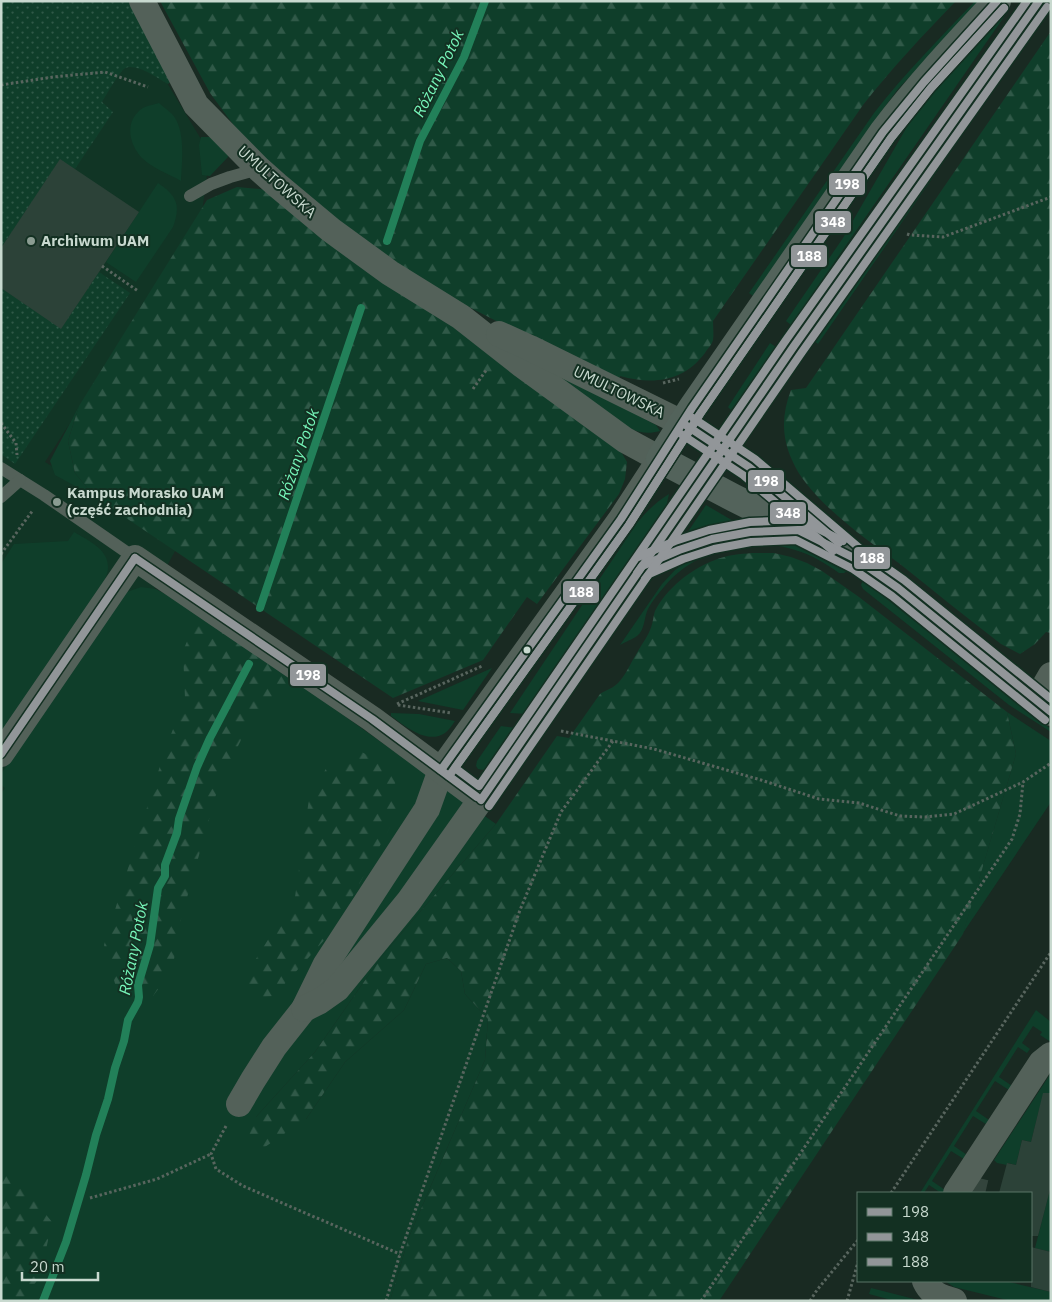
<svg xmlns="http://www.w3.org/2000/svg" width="1052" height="1302" font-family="'IBM Plex Sans',sans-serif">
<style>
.built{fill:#113525}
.green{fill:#0f3e2a}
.forest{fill:url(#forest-firs)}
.park{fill:url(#park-dots)}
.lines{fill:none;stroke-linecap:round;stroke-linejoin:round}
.stream{stroke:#228059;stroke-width:8}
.building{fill:#2c4238}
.street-tunnel{stroke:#33443c;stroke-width:26;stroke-dasharray:26 13;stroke-linecap:butt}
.path{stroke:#58655e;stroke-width:3;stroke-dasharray:2.5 2.5;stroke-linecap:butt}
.lane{stroke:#536159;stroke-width:12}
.street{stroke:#536159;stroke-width:26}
.secondary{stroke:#53635b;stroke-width:28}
.bus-1-casing{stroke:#133022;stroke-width:11}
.bus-2-casing{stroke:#133022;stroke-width:11}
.bus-3-casing{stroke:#133022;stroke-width:11}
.bus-1{stroke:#929699;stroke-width:8}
.bus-2{stroke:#929699;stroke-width:8}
.bus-3{stroke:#929699;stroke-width:8}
.poi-dot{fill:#8b9c92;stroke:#133022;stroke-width:2}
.bus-dot{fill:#c8d9cf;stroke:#133022;stroke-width:2}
.labels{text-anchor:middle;stroke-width:4;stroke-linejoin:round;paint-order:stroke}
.street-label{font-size:15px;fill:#c8d9cf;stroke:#133022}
.poi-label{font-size:15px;font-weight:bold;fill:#c8d9cf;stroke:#133022;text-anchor:start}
.water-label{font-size:16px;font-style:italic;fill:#76f5b9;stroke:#133022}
.line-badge{stroke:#133022;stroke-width:2}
.badge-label{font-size:14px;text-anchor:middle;font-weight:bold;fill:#fff}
</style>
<defs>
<pattern id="forest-firs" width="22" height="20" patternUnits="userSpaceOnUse" patternTransform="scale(1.25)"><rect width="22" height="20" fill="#0f3e2a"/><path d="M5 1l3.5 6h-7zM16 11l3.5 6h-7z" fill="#305948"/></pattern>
<pattern id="park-dots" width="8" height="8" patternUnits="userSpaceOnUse" patternTransform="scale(1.25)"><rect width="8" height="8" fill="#0f3e2a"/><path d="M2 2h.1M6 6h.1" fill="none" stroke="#305948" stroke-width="1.8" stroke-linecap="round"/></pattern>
</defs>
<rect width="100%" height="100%" fill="#192a22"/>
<path class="built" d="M1,1L152,58L210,154L201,219L45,462L180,542L117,658L1,1037Z"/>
<g class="green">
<path d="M975,1H983L898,89L878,116L753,296L749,293L874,113C905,73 940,38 975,1Z"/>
<path d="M1051,6L818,344L814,341Z"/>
<path d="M1005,8L1008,11L791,325L786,321L843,238L916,111Z"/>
<path d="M159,103C163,107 168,110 172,114C186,129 182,162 181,181C169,174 150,167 141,157C130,144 125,125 138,112C143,106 152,105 159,103Z"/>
<path d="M201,137H210L227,151L228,157L210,176L202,175L199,145Z"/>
<path d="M158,183C177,196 181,205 173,227L136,282L106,262Z"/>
<path d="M505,343L656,425L660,431C649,434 641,433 630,429Z"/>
<path d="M770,343L776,347L746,391L731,410L728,407Z"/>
<path d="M79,406L68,441L75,473L95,497L55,475L50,461Z"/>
<path d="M669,494L666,508L659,522L527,714L510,713L637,523C647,511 656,502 669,494Z"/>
<path d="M706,505L735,522L683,539Z"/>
<path d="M74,532C87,540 109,549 108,568C108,572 106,576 105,579L1,732V564L14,544L68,541Z"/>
<path d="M773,541L794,544L816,550L849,570L844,573H839C825,563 812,555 795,550C750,535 694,550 664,587C658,594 652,601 648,609C644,617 645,630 637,636C633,639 625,642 620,645L662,584L675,570L690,559L711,549Z"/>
<path d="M863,580L1051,729V732L1009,705L863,589L861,585Z"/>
<path d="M141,587L156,589L169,596L269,662L496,824L382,956L315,1052L256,1117L306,1119L345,1062L404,1010L426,964L447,958L461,971L465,994L488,1019L485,1060L409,1237L390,1301H1V794L5,788L1,785V774L116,606L127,592Z"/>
<path d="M492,668L463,710L418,701Z"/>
<path d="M1007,712L1051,741V802L963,933L1016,754Z"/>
<path d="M391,713L419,714L455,721C452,725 449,730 445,733C427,745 405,726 391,716Z"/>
<path d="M501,726L517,728L495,760L483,770L478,769L476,766L477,761Z"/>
<path d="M1036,1010L1051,1022V1042L1040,1035L1042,1032L1033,1026L1022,1043L1030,1049L1027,1053L1018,1047L999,1077L1015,1088L1012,1092L995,1081L976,1111L992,1122L989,1126L973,1116L954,1146L970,1157L967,1161L951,1151L932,1181L948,1192L947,1193H941L929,1185L924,1193H920Z"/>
<path d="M1051,1073V1098L1039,1110L1031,1142L1022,1140L1016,1165L1008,1163L1007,1165L997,1163L994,1160Z"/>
<path d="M1049,1193L1051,1194V1252L1035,1248Z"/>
<path d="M945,1281H1005L1051,1292V1301H1011L954,1287Z"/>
<path d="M871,1288L922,1301H895L869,1294Z"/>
</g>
<g class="forest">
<path d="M160,1H956C923,35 892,68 863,105L713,321C713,327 714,334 713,340C712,345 707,349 705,353C683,382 653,385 620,376L618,383L469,307L395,265L284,178L235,127L210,93Z"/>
<path d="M1051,31V633L1046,632L1035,644L1020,654L1001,644C967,618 934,591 900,564C866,539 808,499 792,460C781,435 782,414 791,390L806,388Z"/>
<path d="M237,187L271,190L457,327L620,450L627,462L625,479L619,494L537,604L527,597L483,660L393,698L95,497L75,473L68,441L79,406L207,200Z"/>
<path d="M752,553H774L791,557L807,563L822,571L859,597L1007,712L1016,754L963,934L719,1301H390L409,1237L485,1060L488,1019L465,994L461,971L447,958L426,964L404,1010L345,1062L306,1119L262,1149L248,1138L256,1117L315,1052L382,956L496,824L557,736L569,738L600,694C606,690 614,688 619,682C627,673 631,662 637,653C641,645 647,638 650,630C653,624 653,617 655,611C667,588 691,569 715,560C727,555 740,554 752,553Z"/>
<path d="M198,615L295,681L254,714L219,784L181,919L172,971L153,996L116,987L104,945L165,750L185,698L183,651Z"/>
<path d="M360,751L395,770L396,816L336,927L274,996L248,999L242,981L295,897L309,799L328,765Z"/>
<path d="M1,1170L15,1177L52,1222L40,1277L21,1301H1Z"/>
</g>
<g class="park">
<path d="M1,1H129L172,81L168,84C159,79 134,61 124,69C118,74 107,94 102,102L113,112L75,169L60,160L1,248Z"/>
<path d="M99,272L130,293L15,464L1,454V288L61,328Z"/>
</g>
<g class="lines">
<g class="stream">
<path d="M387,241L420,141L464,57L485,1"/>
<path d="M260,608L361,308"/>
<path d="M43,1301L66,1242L86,1175L96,1135L108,1099L115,1068L124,1041L128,1020L138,1002L139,997L138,985L150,945L158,888L165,876V865L177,833L179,819L197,767L210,738L249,664"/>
</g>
</g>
<g class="building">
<path d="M60,159L139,212L61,329L1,288V248Z"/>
<path d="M1043,1093H1051V1186L1038,1236H1031V1193H999L1007,1163L1016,1165L1022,1140L1031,1142Z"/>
<path d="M1031,1247L1051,1252V1292L1031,1287Z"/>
</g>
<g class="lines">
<path class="street-tunnel" d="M960,1187L986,1193"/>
<g class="path">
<path d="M1,85L53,77L105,72L148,87"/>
<path d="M907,234L910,235L943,237L1051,197"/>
<path d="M102,266L138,291"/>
<path d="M663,383L679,379"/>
<path d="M473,389L487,369"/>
<path d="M1,423L16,443L17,455"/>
<path d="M1,554L33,510"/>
<path d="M397,704L482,666"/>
<path d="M398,705L451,713"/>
<path d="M561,731L654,749L761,780L819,799L859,803L900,816L925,817L954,814L1023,782L1051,763"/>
<path d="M226,1126L211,1154L216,1169L243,1186L400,1254"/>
<path d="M891,1193L1051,952"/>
<path d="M90,1198L157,1179L211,1154"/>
<path d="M386,1301L400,1254L520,910L561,812L613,741"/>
<path d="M701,1301L1012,839L1020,814L1023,782"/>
<path d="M810,1301L817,1290L858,1240"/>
<path d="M847,1301L858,1262"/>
</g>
<g class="lane">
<path d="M190,196L211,184L230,177L259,169"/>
<path d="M1,468L44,495L135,558"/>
<path d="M1,497L20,480"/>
</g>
<g class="street">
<path d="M142,1L196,105L259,169L277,185L331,230L390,273L461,317L522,365L625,440L660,459L621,519L441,770L427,809L326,964L304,1009L274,1047L253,1080L239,1104"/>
<path d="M499,334L530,348L682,423"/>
<path d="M642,566C666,556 689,544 714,538C742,532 770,531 798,530"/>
<path d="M1036,701L1051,675"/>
<path d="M1,754L135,558L372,719L481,800"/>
<path d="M304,1009L320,1001L337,989L409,901L533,726L701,481"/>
<path d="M956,1193L1041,1063L1051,1055"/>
<path d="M925,1281C931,1294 940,1297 954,1301"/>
</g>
<g class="secondary">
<path d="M682,423L749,467L858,560L898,588L1051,712"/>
<path d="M701,481L794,346L1039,1"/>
<path d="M858,560L734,498L660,459L692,408L883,132C918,86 957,44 997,1"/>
</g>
<defs>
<g id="bus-1">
<path d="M687,426L749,467L839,543"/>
<path d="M135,558L372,719L477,797"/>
<path d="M637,573L642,566L679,550L712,539L750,532L798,530L858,560L898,588L1051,712"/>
<path d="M1,754L135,558"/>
<path d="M441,770L621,519L692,408L883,132L924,82L997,1"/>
<path d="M481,800L794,346L1039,1"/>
</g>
<g id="bus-2">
<path d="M681,434L743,475L833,551"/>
<path d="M645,579L649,574L683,559L714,549L751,542L796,540L853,569L892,596L1045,720"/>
<path d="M449,776L629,525L700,414L891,138L931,88L1004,8"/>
<path d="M489,806L802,352L1047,7"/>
</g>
<g id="bus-3">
<path d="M1004,8L931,88L891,138L700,414L629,525L455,768L479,786L786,340L1027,1"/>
<path d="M693,418L755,459L864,552L904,580L1051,699"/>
<path d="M638,557L675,541L709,530L750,522L800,520L843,541"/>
</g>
</defs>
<use href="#bus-1" class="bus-1-casing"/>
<use href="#bus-2" class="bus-2-casing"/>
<use href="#bus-3" class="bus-3-casing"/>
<use href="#bus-1" class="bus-1"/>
<use href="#bus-2" class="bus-2"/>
<use href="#bus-3" class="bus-3"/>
</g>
<g class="poi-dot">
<circle cx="31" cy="241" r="5"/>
<circle cx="57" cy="502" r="5"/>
</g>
<circle class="bus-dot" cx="527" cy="650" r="4.5"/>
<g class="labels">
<g class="street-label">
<text transform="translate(277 182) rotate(42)" y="5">UMULTOWSKA</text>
<text transform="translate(619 392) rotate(26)" y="5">UMULTOWSKA</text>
</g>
<g class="poi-label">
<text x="41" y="246">Archiwum UAM</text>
<text x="67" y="498">Kampus Morasko UAM<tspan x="67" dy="17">(część zachodnia)</tspan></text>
</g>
<g class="water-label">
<text transform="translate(438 73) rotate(-64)" y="6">Różany Potok</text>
<text transform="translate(298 454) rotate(-71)" y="6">Różany Potok</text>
<text transform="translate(133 948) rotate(-79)" y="6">Różany Potok</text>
</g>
</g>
<g class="line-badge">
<rect x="828" y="172" width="38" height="24" rx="5" fill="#929699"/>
<rect x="814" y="210" width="38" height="24" rx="5" fill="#929699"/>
<rect x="790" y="244" width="38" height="24" rx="5" fill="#929699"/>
<rect x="747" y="469" width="38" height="24" rx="5" fill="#929699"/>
<rect x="769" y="501" width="38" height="24" rx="5" fill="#929699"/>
<rect x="853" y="546" width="38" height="24" rx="5" fill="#929699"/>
<rect x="562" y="580" width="38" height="24" rx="5" fill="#929699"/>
<rect x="289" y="663" width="38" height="24" rx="5" fill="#929699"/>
</g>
<g class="badge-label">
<text x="847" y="189">198</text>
<text x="833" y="227">348</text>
<text x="809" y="261">188</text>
<text x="766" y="486">198</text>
<text x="788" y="518">348</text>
<text x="872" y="563">188</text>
<text x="581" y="597">188</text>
<text x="308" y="680">198</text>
</g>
<rect width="1052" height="1302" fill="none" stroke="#c8d9cf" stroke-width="5"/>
<rect x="857" y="1192" width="175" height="90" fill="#133022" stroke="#5b7467"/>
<rect x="867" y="1208" width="25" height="8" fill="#929699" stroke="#5b7467"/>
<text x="902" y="1217" font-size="15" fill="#c8d9cf">198</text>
<rect x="867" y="1233" width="25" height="8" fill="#929699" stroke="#5b7467"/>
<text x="902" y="1242" font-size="15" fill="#c8d9cf">348</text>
<rect x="867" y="1258" width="25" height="8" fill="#929699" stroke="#5b7467"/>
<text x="902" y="1267" font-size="15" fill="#c8d9cf">188</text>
<path d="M22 1272v8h76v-8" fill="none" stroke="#c8d9cf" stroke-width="2.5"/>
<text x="30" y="1272" font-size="15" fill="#c8d9cf" stroke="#133022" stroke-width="4" paint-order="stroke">20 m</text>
</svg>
